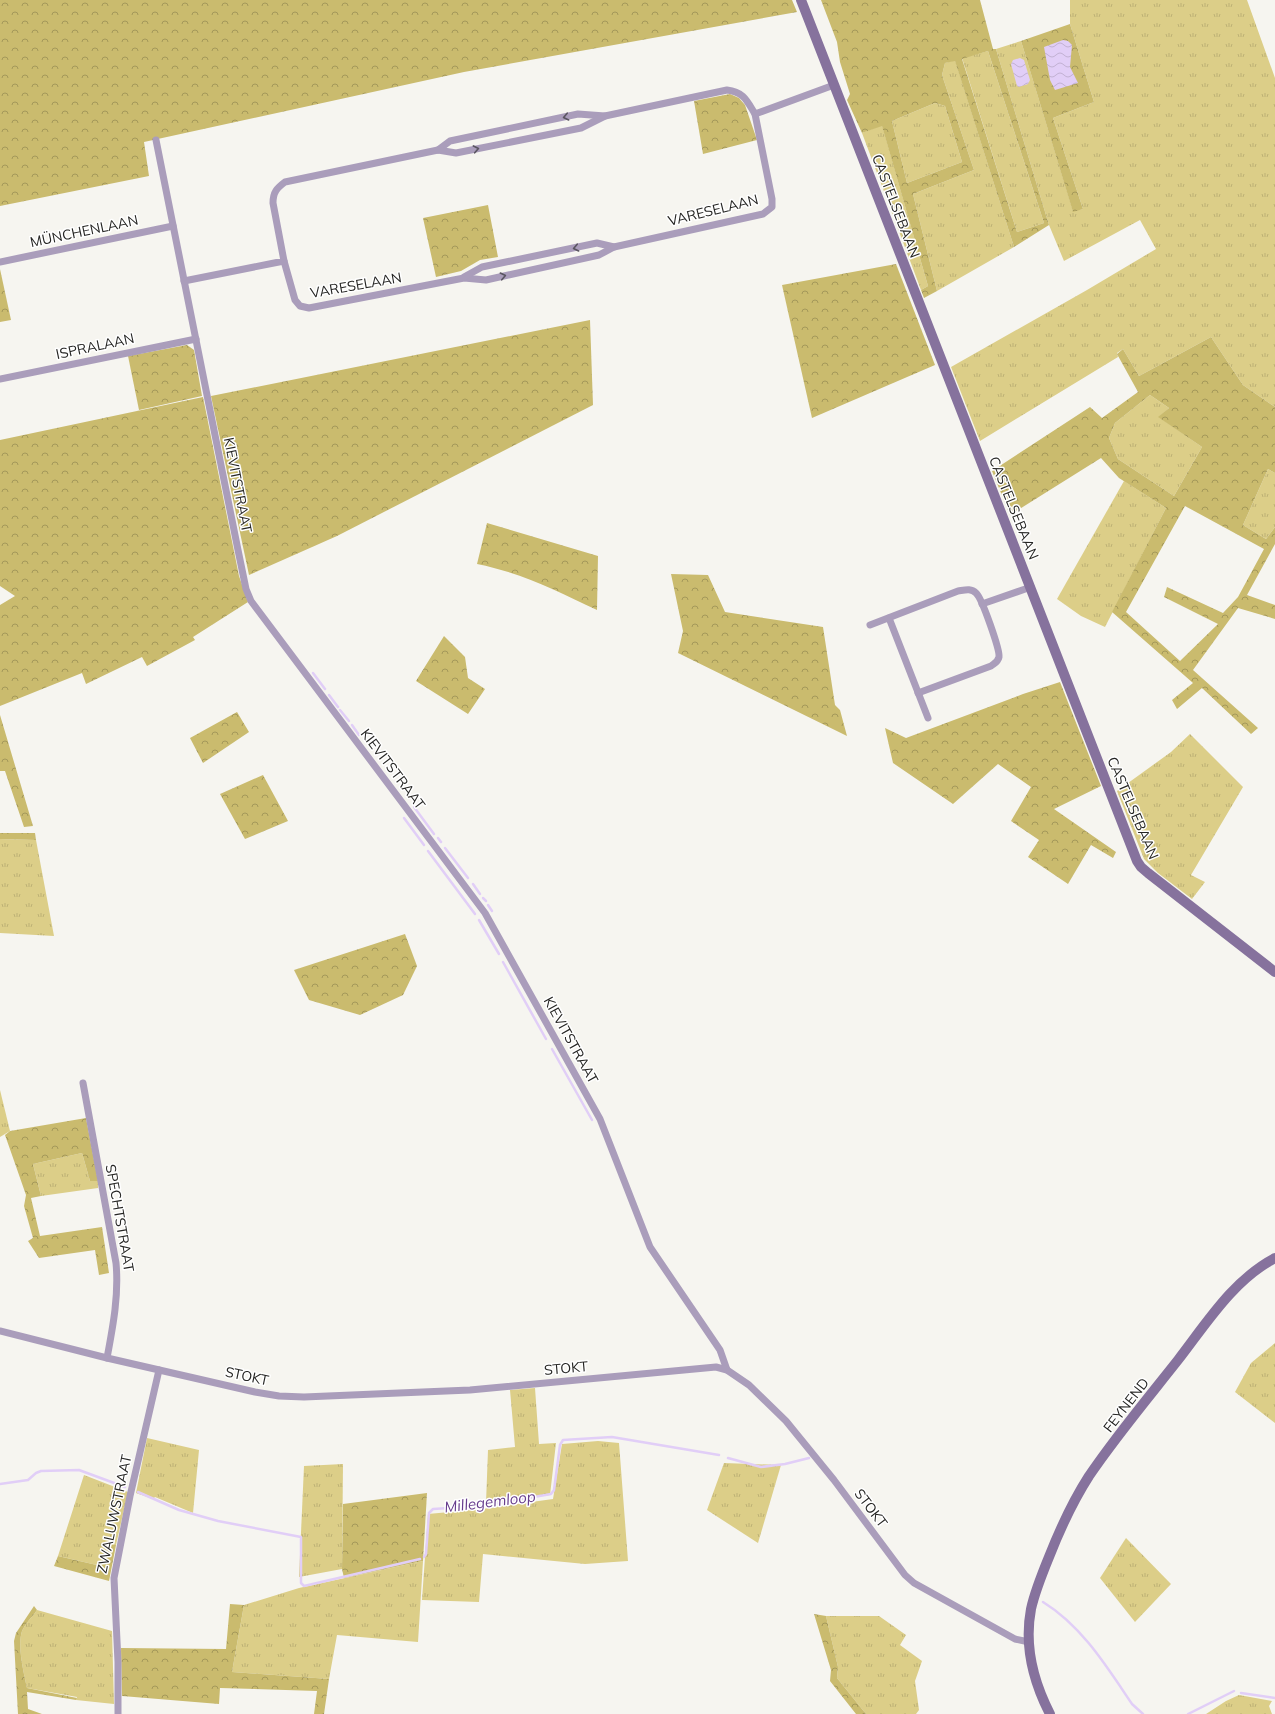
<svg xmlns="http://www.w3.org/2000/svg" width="1275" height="1714" font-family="Mulish,sans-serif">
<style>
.grass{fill:url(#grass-tufts)}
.forest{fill:url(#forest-crowns);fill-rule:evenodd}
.water{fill:url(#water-waves)}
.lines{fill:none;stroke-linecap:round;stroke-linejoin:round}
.stream{stroke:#e1cef7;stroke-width:2.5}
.street{stroke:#aa9dbb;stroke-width:7}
.secondary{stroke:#86729d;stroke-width:10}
.oneway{stroke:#5a5560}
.labels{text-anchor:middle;stroke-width:3;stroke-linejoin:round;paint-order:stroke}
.street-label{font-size:14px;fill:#252523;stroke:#fff}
.water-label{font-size:15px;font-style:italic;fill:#673d8d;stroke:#fff}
</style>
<defs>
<pattern id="grass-tufts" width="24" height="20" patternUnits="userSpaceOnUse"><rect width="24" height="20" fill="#dcce88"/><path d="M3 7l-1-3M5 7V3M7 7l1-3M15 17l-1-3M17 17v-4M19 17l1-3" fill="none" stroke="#bdb175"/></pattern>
<pattern id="forest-crowns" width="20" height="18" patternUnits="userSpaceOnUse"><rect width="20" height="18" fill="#cabb6e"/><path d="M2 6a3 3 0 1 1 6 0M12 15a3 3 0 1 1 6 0" fill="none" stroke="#a4985a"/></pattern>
<pattern id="water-waves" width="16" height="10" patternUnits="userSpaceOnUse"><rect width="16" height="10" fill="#e1cef7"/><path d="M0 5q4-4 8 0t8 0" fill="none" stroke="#c1b1d3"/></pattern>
</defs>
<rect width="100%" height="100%" fill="#f6f5f0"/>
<g class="grass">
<path d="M1070,0H1247L1275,78V407L1243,385L1211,337L1139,376L1123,349L1117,353L1118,357L980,441L951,367L1087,290L1156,249L1140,220L1064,261L1049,225L996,49L1021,41L1073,211L1083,209L1053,118L1094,102L1070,24Z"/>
<path d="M988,51L1044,223L1017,232L962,58Z"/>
<path d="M955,60L1014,247L937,291L913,194L974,170L942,75L945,63Z"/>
<path d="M935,103L945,106L962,162L907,183L892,121Z"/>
<path d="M882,125L928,286L921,290L862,133Z"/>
<path d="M1150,395L1169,408L1159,417L1202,447L1174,496L1118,459L1109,438L1115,423Z"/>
<path d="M1268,469L1275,473V527L1266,539L1243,525Z"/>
<path d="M1124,481L1166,508L1105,627L1081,616L1057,599Z"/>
<path d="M1190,734L1243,787L1191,875L1205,882L1192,899L1158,873L1144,859L1117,791L1171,752Z"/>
<path d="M0,839L36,840L54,936L0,933Z"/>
<path d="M0,1090L10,1131L0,1137Z"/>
<path d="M82,1153L90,1181H98V1188L41,1196L33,1164Z"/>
<path d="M1275,1343V1423L1235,1392L1251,1363Z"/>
<path d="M535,1388L539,1444L556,1443L550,1495L486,1503L488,1450L515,1447L510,1390Z"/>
<path d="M147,1438L199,1450L193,1513L155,1497L153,1499L136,1493Z"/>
<path d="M598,1441L619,1443L628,1561L585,1564L483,1554L479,1602L422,1600L428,1514L482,1509L553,1499L562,1444Z"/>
<path d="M724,1463L781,1465L758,1543L707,1510Z"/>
<path d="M343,1464L342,1569L299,1577L304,1466Z"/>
<path d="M84,1475L128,1492L116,1545L105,1544L101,1566L58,1556Z"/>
<path d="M1126,1538L1171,1584L1135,1622L1100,1578Z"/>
<path d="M423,1561L418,1642L337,1635L329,1679L232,1672L244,1605L299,1588Z"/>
<path d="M37,1610L112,1631L114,1704L76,1700L77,1697L27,1688C24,1673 17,1646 22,1631C25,1624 32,1617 37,1610Z"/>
<path d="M826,1616H879L906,1635L900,1645L922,1661L915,1681L919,1710L916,1714H866L837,1678L838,1667Z"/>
<path d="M1239,1695L1272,1701L1269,1706L1272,1714H1206L1226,1701Z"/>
</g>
<g class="forest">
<path d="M0,0H792L797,12L464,72L144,142L149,176L0,206Z"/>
<path d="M821,0H980L993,49H996L1049,225L1014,247L955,61L945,63L942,75L974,170L913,194L937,291L924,298L921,290L928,286L882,126L862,133L847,100L850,94L840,62L837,42ZM988,51L1044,223L1017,232L962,59ZM935,103L945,106L962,162L907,183L892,121Z"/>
<path d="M1070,24L1094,102L1053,118L1083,209L1073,212L1021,41Z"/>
<path d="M730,94L739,98L745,105L757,140L703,154L694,101Z"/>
<path d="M488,205L498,257L480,260L461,271L436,277L423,218Z"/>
<path d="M896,264L935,365L812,418L782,285Z"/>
<path d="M0,269L11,320L0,322Z"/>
<path d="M590,320L593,405L337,536L249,575L211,396Z"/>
<path d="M1211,337L1243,385L1275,407V473L1268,469L1243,525L1266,539L1275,527V544L1247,595L1275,605V619L1238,608L1193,670L1258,728L1251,734L1202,688L1177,709L1172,700L1193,683L1112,612L1166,508L1119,478L1101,458L1010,515L992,471L1090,407L1102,418L1138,392L1117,354L1123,349L1139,376ZM1150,395L1169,408L1158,417L1202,447L1174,496L1118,459L1109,438L1115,423ZM1185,506L1264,549L1238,597L1223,613L1167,587L1164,597L1218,624L1180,661L1126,612Z"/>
<path d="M187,345L194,350L202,396L139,410L128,356Z"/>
<path d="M203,397L239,576L248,602L193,637L195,640L147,666L142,657L86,684L82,673L0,706V605L15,596L0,586V440Z"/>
<path d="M487,523L598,556L597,610C557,591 522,573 477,564Z"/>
<path d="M671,574L708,575L725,612L823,627L835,705L840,710L847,736L678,653L683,631Z"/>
<path d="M444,636L465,657L468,678L485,689L468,714L416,681Z"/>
<path d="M1060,682L1101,786L1054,809L1116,852L1113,858L1091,845L1068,884L1028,857L1039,840L1011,821L1031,787L998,764L953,804L893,763L885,728L906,738L1023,694Z"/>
<path d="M237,712L249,732L203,763L190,738Z"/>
<path d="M0,715L33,826L24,827L5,771H0Z"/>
<path d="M263,775L288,821L245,839L220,794Z"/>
<path d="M0,833H35L36,840L0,839Z"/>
<path d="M405,934L417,966L403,995L360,1015L309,1000L294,970Z"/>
<path d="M86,1118L98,1181H90L82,1153L33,1164L41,1196L31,1198L40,1236L102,1227L109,1273L99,1275L95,1250L39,1258L28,1241L33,1238L24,1206L26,1195L5,1135L10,1131Z"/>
<path d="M427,1493L423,1561L344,1578L342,1569L343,1504Z"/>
<path d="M105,1544L116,1545L109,1581L54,1566L58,1556L101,1566Z"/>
<path d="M230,1604L244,1605L232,1672L329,1679L324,1714H314L317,1691L220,1688L219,1704L122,1696L121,1648L226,1649Z"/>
<path d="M34,1606L37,1610C32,1617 25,1624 22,1631C17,1646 24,1673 27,1688L77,1698L76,1700L27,1692L28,1709L42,1714H18L14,1641L16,1633Z"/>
<path d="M814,1614L826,1616L838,1667L837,1678L866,1714H856L830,1681L831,1670Z"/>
</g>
<g class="water">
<path d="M1063,40L1068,41L1072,45L1070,67L1078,83L1055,90L1050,80L1044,47Z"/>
<path d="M1020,58L1024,60L1030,80L1028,84L1019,87L1017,86L1011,64L1013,60Z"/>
</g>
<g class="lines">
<g class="stream">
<path d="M313,673L325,689"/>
<path d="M329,695L338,707"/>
<path d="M340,710L349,721"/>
<path d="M352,725L359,735"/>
<path d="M414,807L434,834"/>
<path d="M404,818L424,845"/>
<path d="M438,838L441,842"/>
<path d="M445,848L468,878"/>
<path d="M428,851L475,914"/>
<path d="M473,884L480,894"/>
<path d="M483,898L486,901"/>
<path d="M488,905L492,911"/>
<path d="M479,920L499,954"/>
<path d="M503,962L546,1039"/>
<path d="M552,1049L592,1120"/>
<path d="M728,1458L761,1467L785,1464L809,1458"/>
<path d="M0,1484L28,1480L36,1473L41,1471L79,1470L125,1487"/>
<path d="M138,1492L179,1510L218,1521L301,1537V1583L304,1586L420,1559"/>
<path d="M424,1557L426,1554L429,1513L433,1509L482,1506L551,1494L554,1490L560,1445L563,1440L612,1437L719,1455"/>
<path d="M1043,1602C1082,1626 1107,1667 1132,1704L1143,1714"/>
<path d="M1241,1693L1275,1698"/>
<path d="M1188,1714L1234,1691"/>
</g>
<g class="street">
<path d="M156,140L238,550L246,589L251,601L485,913L600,1119L650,1247L720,1350L727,1370"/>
<path d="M438,150L450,141L578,114L605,116"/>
<path d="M284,261L295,300L300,306L309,308L464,278L486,280L599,255L614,247L763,214L772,207V199L755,114"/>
<path d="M0,262L173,226"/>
<path d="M464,277L482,267L597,243L614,247"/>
<path d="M184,281L284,261L273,203C273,192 277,188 285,182L438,150L456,153L581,128L605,116L727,90C744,92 747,101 755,114L834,85"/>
<path d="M0,379L196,339"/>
<path d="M982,604L1031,587"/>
<path d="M889,618L928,718"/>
<path d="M870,625L958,591C965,590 971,588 976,593C982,598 1000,650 999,657C998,662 995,663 991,666L918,693"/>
<path d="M83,1083L116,1263C119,1295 113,1326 107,1358"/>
<path d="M0,1331L107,1358L255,1392L279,1396L304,1397L470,1390L716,1367L727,1370L749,1385L786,1421L834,1480L905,1575L914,1583L1015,1639L1029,1642"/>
<path d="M118,1714V1662L114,1578L130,1496L159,1370"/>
</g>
<g class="secondary">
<path d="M801,0L1137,861L1141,867L1148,873L1275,972"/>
<path d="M1050,1714C1033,1681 1024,1646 1031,1609C1035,1591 1042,1574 1049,1557C1060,1529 1073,1501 1089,1476C1116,1436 1148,1398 1178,1360C1206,1324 1233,1280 1275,1258"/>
</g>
</g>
<defs><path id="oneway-chevron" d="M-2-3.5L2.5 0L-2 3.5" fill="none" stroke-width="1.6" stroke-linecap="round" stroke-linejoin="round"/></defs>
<g class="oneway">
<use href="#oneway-chevron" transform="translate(566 117) rotate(168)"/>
<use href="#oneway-chevron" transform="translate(476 149) rotate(-11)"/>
<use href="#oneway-chevron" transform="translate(576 248) rotate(168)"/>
<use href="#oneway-chevron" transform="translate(503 276) rotate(-12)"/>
</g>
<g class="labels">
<g class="street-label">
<text transform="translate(896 206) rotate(69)" y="5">CASTELSEBAAN</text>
<text transform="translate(713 210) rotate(-14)" y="5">VARESELAAN</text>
<text transform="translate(84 231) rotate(-12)" y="5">MÜNCHENLAAN</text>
<text transform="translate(356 285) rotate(-10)" y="5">VARESELAAN</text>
<text transform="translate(95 346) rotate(-12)" y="5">ISPRALAAN</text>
<text transform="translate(238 485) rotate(79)" y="5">KIEVITSTRAAT</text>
<text transform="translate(1014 508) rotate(68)" y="5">CASTELSEBAAN</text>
<text transform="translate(393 769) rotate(53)" y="5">KIEVITSTRAAT</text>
<text transform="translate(1133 808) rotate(67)" y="5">CASTELSEBAAN</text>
<text transform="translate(571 1040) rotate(61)" y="5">KIEVITSTRAAT</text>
<text transform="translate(120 1218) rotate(80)" y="5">SPECHTSTRAAT</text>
<text transform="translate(566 1368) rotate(-5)" y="5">STOKT</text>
<text transform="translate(247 1376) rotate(12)" y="5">STOKT</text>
<text transform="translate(1126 1405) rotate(-52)" y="5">FEYNEND</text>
<text transform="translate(871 1508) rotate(53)" y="5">STOKT</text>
<text transform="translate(114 1514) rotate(-78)" y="5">ZWALUWSTRAAT</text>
</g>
<g class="water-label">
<text transform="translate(490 1502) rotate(-7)" y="5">Millegemloop</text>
</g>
</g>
</svg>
